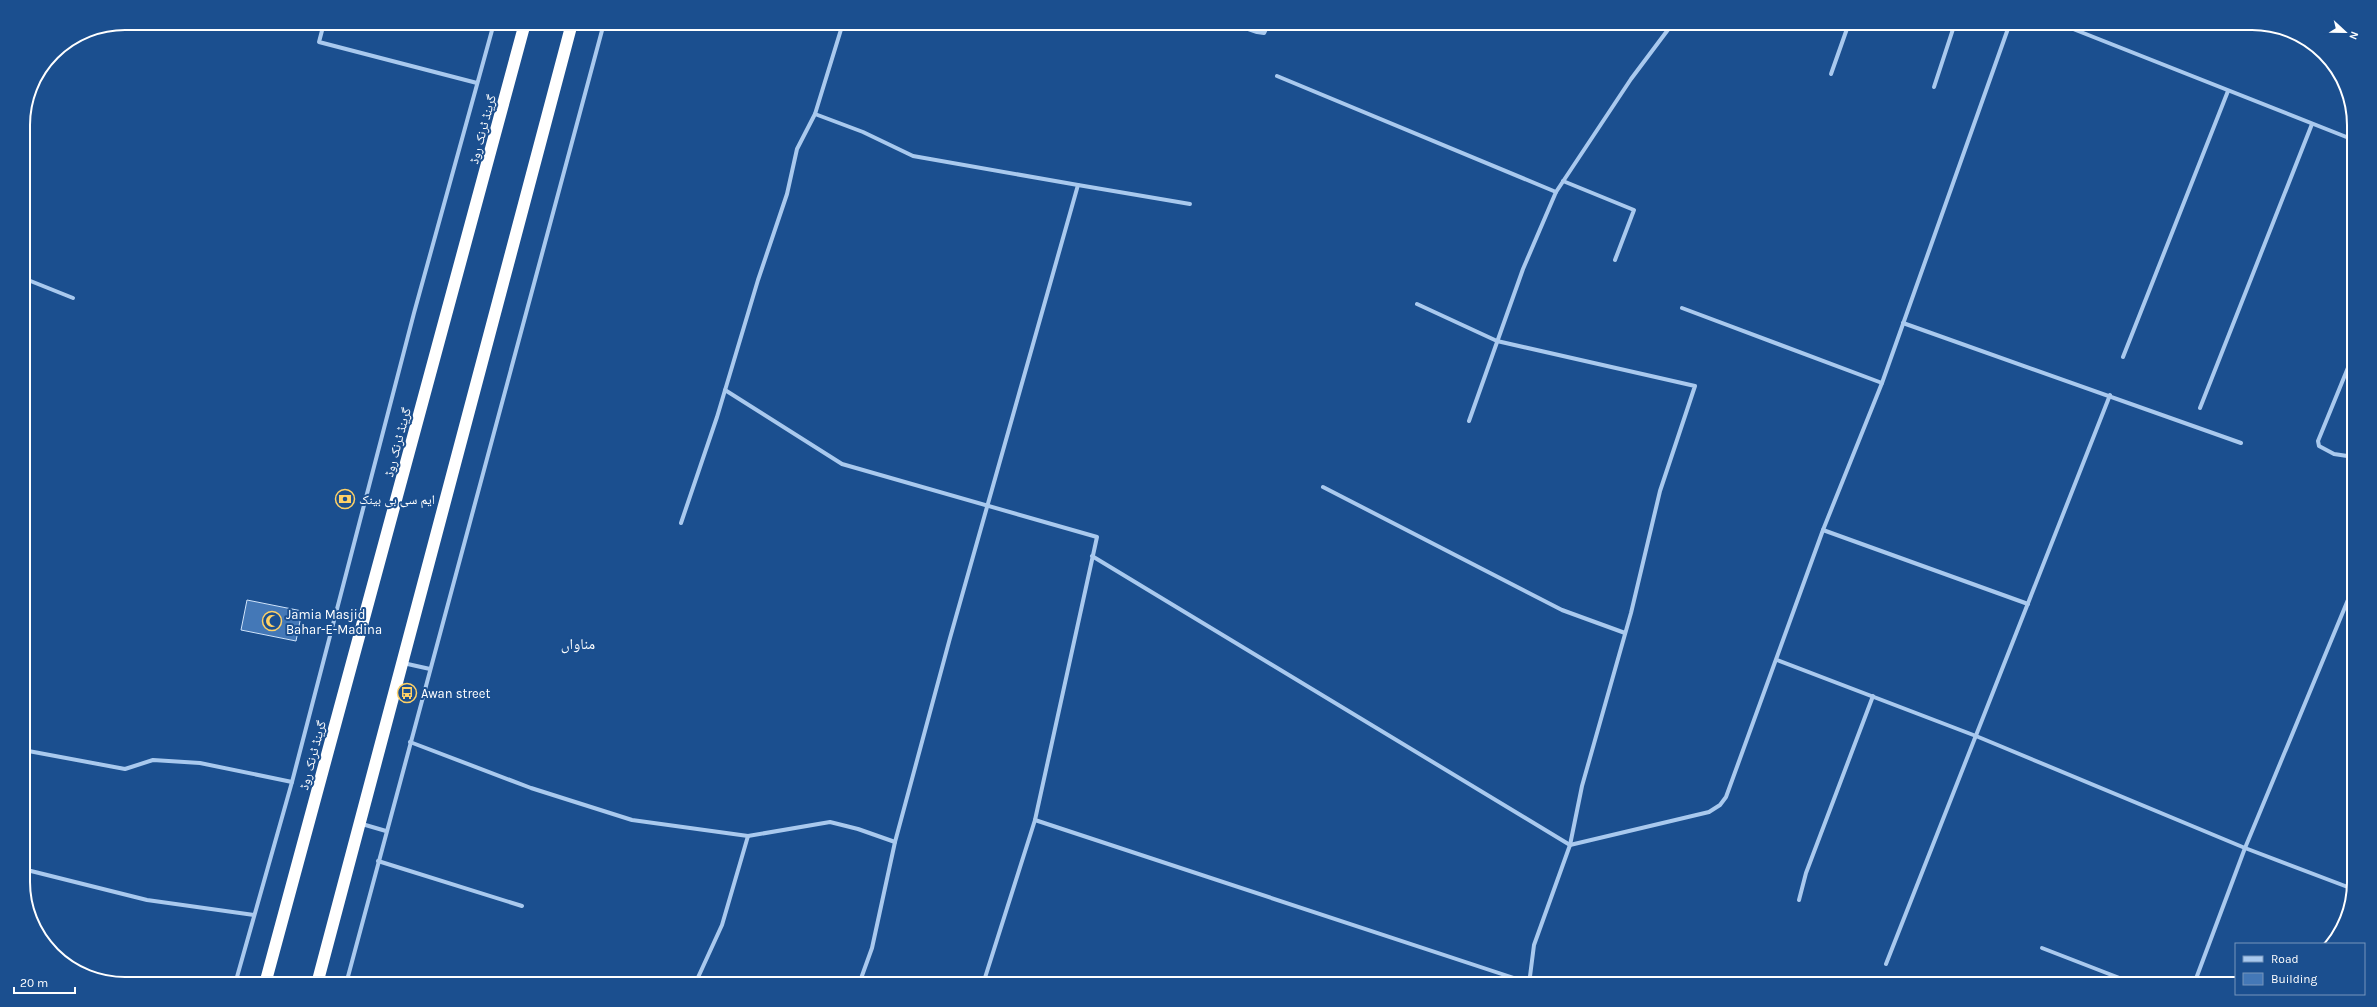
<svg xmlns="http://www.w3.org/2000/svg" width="2377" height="1007" font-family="Karla,'Noto Naskh Arabic',sans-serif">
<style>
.building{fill:#4478b7;stroke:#cfe3fa}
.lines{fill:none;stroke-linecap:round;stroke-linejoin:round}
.street{stroke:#a9c9ee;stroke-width:4}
.highway{stroke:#fff;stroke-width:12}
.labels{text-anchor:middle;stroke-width:4;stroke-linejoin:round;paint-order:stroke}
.street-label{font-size:13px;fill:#fff;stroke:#1b4f8f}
.poi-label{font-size:13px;fill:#fff;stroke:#1b4f8f;text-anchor:start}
.quarter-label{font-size:15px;fill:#fff;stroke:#1b4f8f}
.rim{fill:none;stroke:#fff;stroke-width:2}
</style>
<rect width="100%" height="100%" fill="#1b4f8f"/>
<path class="building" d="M247,600L302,611L296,641L241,630Z"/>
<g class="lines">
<g class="street">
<path d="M324,23L319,42L477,83"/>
<path d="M1231,23L1257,32L1264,33L1269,23"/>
<path d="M2058,23L2354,140"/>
<path d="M1831,74L1849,23"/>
<path d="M1277,76L1556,192"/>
<path d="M1934,87L1955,23"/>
<path d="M815,114L843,23"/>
<path d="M1563,181L1634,210L1615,260"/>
<path d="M1078,185L1190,204"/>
<path d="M23,278L73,298"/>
<path d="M1417,304L1497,341L1695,386L1660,491L1631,613L1582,786L1570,845L1534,945L1529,984"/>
<path d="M1682,308L1882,383"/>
<path d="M1903,323L2241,443"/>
<path d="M2354,353L2318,441L2319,446L2334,454L2354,457"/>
<path d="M2123,357L2228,91"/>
<path d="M725,390L842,464L1097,537L1035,820L983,984"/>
<path d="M2200,408L2312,124"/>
<path d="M1469,421L1523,269L1556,192L1631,79L1673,23"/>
<path d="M1323,487L1562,610L1625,633"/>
<path d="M681,523L717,417L758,280L787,194L797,149L815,114L863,132L913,156L1078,185L950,638L895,842L872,948L859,984"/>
<path d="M1823,530L2028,604"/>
<path d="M1092,556L1570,845L1709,812L1720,805L1726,797L1823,530L1882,383L2010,23"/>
<path d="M1777,660L1976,736L2245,848L2353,889"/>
<path d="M403,663L430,669"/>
<path d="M410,742L531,788L632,820L748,836L830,822L858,829L895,842"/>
<path d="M23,750L125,769L153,760L200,763L292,782"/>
<path d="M1035,820L1529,983"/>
<path d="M362,824L386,831"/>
<path d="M378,861L522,906"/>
<path d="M23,869L147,900L254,915"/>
<path d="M1799,900L1806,873L1873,696"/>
<path d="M2042,948L2135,984"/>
<path d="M1886,964L2110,395"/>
<path d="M235,984L292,782L414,313L494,23"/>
<path d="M346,984L604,23"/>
<path d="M695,984L722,925L748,836"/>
<path d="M2194,984L2245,848L2350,595L2354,593"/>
</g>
<g class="highway">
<path d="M265,984L525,23"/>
<path d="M317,984L572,23"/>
</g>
</g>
<defs>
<symbol id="bank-ring" viewBox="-11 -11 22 22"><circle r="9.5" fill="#1b4f8f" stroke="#ffd166" stroke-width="1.5"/><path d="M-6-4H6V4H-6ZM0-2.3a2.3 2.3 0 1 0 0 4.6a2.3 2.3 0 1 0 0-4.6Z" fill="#ffd166"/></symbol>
<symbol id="mosque-ring" viewBox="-11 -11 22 22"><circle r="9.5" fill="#1b4f8f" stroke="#ffd166" stroke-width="1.5"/><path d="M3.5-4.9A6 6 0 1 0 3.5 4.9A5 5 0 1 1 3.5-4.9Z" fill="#ffd166"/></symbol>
<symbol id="bus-ring" viewBox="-11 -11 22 22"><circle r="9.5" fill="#1b4f8f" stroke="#ffd166" stroke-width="1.5"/><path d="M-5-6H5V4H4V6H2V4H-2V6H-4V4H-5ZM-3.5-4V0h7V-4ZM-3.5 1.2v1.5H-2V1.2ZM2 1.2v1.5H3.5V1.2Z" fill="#ffd166"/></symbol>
</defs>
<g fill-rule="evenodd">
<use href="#bank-ring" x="334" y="488" width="22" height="22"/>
<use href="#mosque-ring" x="261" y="610" width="22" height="22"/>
<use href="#bus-ring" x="396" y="682" width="22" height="22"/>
</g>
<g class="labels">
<g class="street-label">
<text transform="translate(482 129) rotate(-75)" y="5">گرینڈ ٹرنک روڈ</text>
<text transform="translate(397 442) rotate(-75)" y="5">گرینڈ ٹرنک روڈ</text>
<text transform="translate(312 755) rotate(-75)" y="5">گرینڈ ٹرنک روڈ</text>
</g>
<g class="poi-label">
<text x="359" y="504">ایم سی بی بینک</text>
<text x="286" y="619">Jamia Masjid<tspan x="286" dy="15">Bahar-E-Madina</tspan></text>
<text x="421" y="698">Awan street</text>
</g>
<g class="quarter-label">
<text x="578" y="649">مناواں</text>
</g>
</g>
<path d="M0 0H2377V1007H0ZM125 30H2252A95 95 0 0 1 2347 125V882A95 95 0 0 1 2252 977H125A95 95 0 0 1 30 882V125A95 95 0 0 1 125 30Z" fill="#1b4f8f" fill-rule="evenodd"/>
<path class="rim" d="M125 30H2252A95 95 0 0 1 2347 125V882A95 95 0 0 1 2252 977H125A95 95 0 0 1 30 882V125A95 95 0 0 1 125 30Z"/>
<rect x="2235" y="943" width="130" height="52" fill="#1b4f8f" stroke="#7695bc"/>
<rect x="2243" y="956" width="20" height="6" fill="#a9c9ee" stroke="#7695bc"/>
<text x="2271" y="963" font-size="12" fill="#ffffff">Road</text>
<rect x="2243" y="973" width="20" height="12" fill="#4478b7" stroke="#7695bc"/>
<text x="2271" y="983" font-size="12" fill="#ffffff">Building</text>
<g transform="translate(2345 32) rotate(112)" stroke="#1b4f8f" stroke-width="3" paint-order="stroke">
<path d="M0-3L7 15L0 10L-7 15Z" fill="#ffffff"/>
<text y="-6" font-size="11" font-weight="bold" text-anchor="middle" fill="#ffffff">N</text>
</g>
<path d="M14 987v6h61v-6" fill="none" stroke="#ffffff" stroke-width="2"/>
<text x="20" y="987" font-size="12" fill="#ffffff" stroke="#1b4f8f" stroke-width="3" paint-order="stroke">20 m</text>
</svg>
